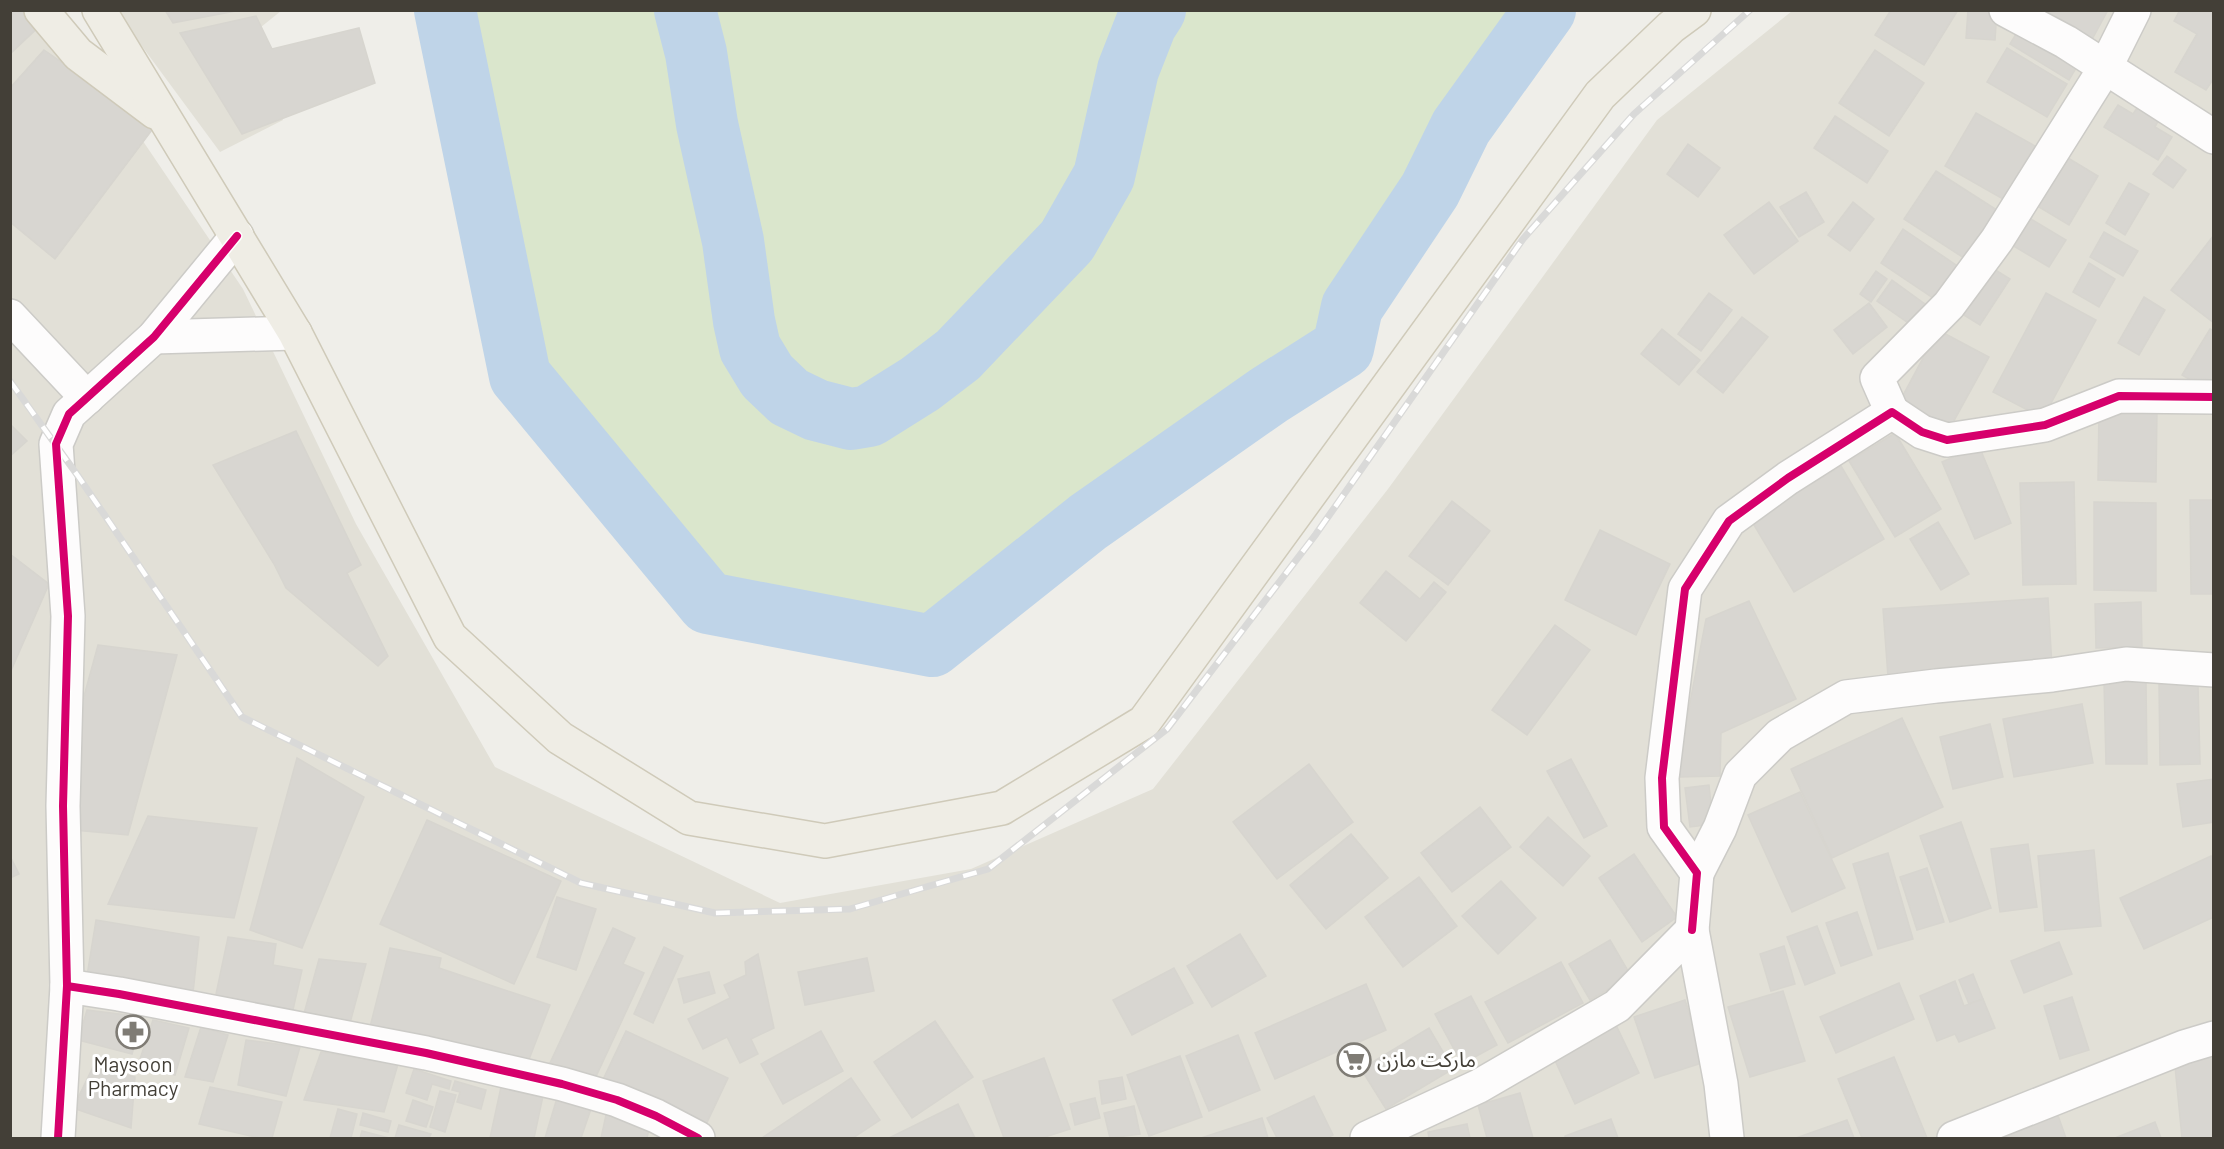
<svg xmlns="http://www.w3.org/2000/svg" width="2224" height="1149" font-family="Barlow,'Noto Sans Arabic',sans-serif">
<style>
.residential{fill:#e2e0d7}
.green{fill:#dae6cc}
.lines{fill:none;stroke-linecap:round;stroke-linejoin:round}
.river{stroke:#bfd4e8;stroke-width:62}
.building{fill:#d8d6d1;stroke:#d7d5cf;stroke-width:1.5}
.minor-casing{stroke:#cccbc7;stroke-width:36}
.major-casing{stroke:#cfcab9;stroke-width:36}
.minor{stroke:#fdfcfc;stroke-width:33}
.major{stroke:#efede5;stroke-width:33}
.rail-casing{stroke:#d9d9d8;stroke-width:7}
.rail{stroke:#fff;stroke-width:4.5;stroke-dasharray:14;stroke-linecap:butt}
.cycleway-casing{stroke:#fff;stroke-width:11}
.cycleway{stroke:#d6006c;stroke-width:8}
.labels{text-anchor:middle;stroke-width:6;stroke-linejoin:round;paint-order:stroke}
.poi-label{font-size:21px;fill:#433f37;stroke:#fff;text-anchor:start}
</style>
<rect width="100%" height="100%" fill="#efeee9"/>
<g class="residential">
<path d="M10,11H55L243,289L356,524L495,767L780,903L971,869L1153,789L1388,489L1657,120L1792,11H2213V1138H11Z"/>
<path d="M116,11H281L256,31L283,120L220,152Z"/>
</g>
<path class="green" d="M443,11H1159L1128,70L1117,120L1163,11H1548L1430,190L1343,348L932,646L708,603L520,376Z"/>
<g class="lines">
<g class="river">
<path d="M445,10L520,376L708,603L932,646L1088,522L1269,395L1343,348L1352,307L1430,190L1461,127L1545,10"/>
<path d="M685,10L696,53L707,124L733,241L744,321L750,348L767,376L789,397L816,410L851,419L869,416L920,384L958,355L1067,241L1104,176L1128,70L1146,24L1155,10"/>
</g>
</g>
<g class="building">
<path d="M10,10H35L45,21L10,54Z"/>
<path d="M165,10H241L173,23Z"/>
<path d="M1891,10H1958L1924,65L1875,35Z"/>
<path d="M1968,10H1997L1995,40L1966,38Z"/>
<path d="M2031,10H2108L2089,45Z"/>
<path d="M2180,10H2214V78L2206,90L2175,72L2197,34L2174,21Z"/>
<path d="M256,16L272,49L359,28L375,83L242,134L180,33Z"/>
<path d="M2023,22L2082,58L2069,80L2010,44Z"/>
<path d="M2007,48L2067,84L2047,117L1987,82Z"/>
<path d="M44,50L155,126L55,259L10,222V88Z"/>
<path d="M1875,50L1924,83L1889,136L1839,103Z"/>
<path d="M2141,102L2162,114L2155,127L2172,137L2158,160L2104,127L2118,105L2133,114Z"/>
<path d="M1976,113L2035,146L2003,199L1945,166Z"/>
<path d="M1835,116L1888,151L1867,183L1814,148Z"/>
<path d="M1688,144L1720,168L1698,197L1667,174Z"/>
<path d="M2063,155L2098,176L2069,225L2034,204Z"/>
<path d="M2167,156L2186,170L2173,188L2153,174Z"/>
<path d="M1936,171L2000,212L1967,260L1904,219Z"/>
<path d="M2129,183L2149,194L2125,235L2106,223Z"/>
<path d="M1806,192L1824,222L1799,237L1780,207Z"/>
<path d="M1769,202L1798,241L1754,274L1724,235Z"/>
<path d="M1853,202L1874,219L1850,251L1828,235Z"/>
<path d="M2021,213L2066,240L2049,267L2005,241Z"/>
<path d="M1903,229L1959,267L1936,300L1881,263Z"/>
<path d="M2104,232L2138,251L2123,276L2090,257Z"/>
<path d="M2214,235V323L2171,290Z"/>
<path d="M2089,263L2115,279L2099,307L2073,292Z"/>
<path d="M1989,266L2010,279L1980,325L1959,312Z"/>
<path d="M1876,271L1887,279L1871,302L1860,294Z"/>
<path d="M1892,280L1929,307L1914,327L1877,301Z"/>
<path d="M1709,293L1732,310L1701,351L1678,334Z"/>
<path d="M2046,293L2096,320L2043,418L1993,392Z"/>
<path d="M2144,297L2165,310L2139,355L2118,343Z"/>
<path d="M1869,303L1887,327L1853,354L1834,330Z"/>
<path d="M1742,317L1768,337L1723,393L1697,372Z"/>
<path d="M1662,329L1700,360L1679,385L1641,354Z"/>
<path d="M2210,329L2214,331V394L2182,375Z"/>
<path d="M1938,330L1989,357L1950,428L1900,401Z"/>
<path d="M2099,409L2157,410L2156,482L2098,480Z"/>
<path d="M10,424L27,441L10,456Z"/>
<path d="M296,431L361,565L347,573L388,656L378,666L286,588L274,564L213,465Z"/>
<path d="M1895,433L1941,509L1895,537L1849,461Z"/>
<path d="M1979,446L2011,523L1975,539L1942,462Z"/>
<path d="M1841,466L1884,539L1794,592L1751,520Z"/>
<path d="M2074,482L2076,584L2023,585L2020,483Z"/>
<path d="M2190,500H2214V594H2191Z"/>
<path d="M1452,501L1490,531L1448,585L1409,556Z"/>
<path d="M2094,502L2156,503V591L2094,590Z"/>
<path d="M1938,522L1969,574L1941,590L1910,539Z"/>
<path d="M1600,530L1670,564L1636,635L1565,600Z"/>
<path d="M10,554L49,584L10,673Z"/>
<path d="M1386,571L1420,599L1434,582L1446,592L1406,641L1360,603Z"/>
<path d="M2048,598L2052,666L1888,677L1883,609Z"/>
<path d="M1749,601L1796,699L1721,733L1720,776L1680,777L1679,760L1706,619Z"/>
<path d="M2141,602L2142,647L2096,648L2095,604Z"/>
<path d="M1555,625L1590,650L1527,735L1492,710Z"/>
<path d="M98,645L177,655L128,835L74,830L78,718Z"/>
<path d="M2146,681L2147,764H2106L2104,682Z"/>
<path d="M2159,684H2198L2200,764L2160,765Z"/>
<path d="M2082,704L2093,763L2014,777L2003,719Z"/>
<path d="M1902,718L1943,807L1832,858L1791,769Z"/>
<path d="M1990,724L2003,777L1953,789L1940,737Z"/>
<path d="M297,758L364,797L302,948L250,930Z"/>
<path d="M1571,759L1607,826L1584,838L1547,771Z"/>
<path d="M1309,764L1353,822L1277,879L1233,822Z"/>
<path d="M2214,779V822L2183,827L2177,784Z"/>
<path d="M1709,785L1713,824L1690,827L1685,788Z"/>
<path d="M1800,792L1845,888L1792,912L1748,815Z"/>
<path d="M1480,807L1511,847L1452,892L1421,853Z"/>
<path d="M148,816L257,828L234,918L108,904Z"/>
<path d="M1548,817L1590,856L1563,886L1520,847Z"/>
<path d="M427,820L561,881L514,984L380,924Z"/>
<path d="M1961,822L1991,908L1950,922L1920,836Z"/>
<path d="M1351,834L1388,878L1326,929L1290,885Z"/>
<path d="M2028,844L2037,907L2000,912L1991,849Z"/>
<path d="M2094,850L2101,926L2045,931L2038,856Z"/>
<path d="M1888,853L1913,939L1878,949L1853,864Z"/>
<path d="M1634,854L1677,917L1642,942L1599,878Z"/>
<path d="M10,856L19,874L10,878Z"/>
<path d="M2211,856L2214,861V917L2144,949L2120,898Z"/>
<path d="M1927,868L1944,922L1917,930L1900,877Z"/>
<path d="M1419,877L1457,926L1403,967L1365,917Z"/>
<path d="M1501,881L1536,918L1498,954L1462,916Z"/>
<path d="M557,897L596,909L576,970L537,957Z"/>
<path d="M1857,912L1872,955L1841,966L1826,923Z"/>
<path d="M96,920L199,937L193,993L87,976Z"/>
<path d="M1817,926L1835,973L1805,985L1787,937Z"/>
<path d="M613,928L635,938L623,964L644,973L593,1083L550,1063Z"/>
<path d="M1240,934L1266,976L1212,1007L1187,966Z"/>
<path d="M228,937L276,944L273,965L302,970L292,1014L215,999Z"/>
<path d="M1610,940L1631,976L1590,1000L1569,964Z"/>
<path d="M2059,942L2072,974L2024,993L2011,961Z"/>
<path d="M1784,946L1795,984L1771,991L1760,954Z"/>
<path d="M664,947L683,956L653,1023L634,1014Z"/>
<path d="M390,948L441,958L439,968L550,1005L528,1062L370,1027Z"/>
<path d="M758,954L774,1028L751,1039L758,1054L740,1063L727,1037L703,1049L688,1019L730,998L724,985L746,975L745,962Z"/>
<path d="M867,958L874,991L805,1005L798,972Z"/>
<path d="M319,959L366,964L350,1023L303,1017Z"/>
<path d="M1561,962L1583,1003L1508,1043L1485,1002Z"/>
<path d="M1174,968L1193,1003L1132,1035L1113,1000Z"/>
<path d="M709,972L715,993L684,1003L678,979Z"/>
<path d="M1973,974L1983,999L1969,1004L1959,980Z"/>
<path d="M1955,981L1964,1006L1983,999L1995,1028L1959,1042L1955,1034L1937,1041L1920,996Z"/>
<path d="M1899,983L1914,1019L1836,1053L1820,1017Z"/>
<path d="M1366,984L1386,1030L1275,1079L1255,1033Z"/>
<path d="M1783,991L1805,1061L1750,1077L1728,1007Z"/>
<path d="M1471,996L1497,1045L1462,1064L1435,1014Z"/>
<path d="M2072,997L2089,1050L2060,1059L2044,1006Z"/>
<path d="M1685,1000L1705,1062L1655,1078L1634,1017Z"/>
<path d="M87,1010L143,1017L132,1054L78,1040Z"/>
<path d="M153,1020L189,1028L175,1075L138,1065Z"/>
<path d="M935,1021L973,1077L912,1118L874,1062Z"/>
<path d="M1616,1025L1639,1073L1575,1104L1553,1056Z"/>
<path d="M201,1027L228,1035L213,1082L185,1077Z"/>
<path d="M1429,1028L1453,1069L1386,1109L1361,1069Z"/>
<path d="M626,1031L728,1078L702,1133L600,1086Z"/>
<path d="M821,1031L843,1071L783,1104L761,1064Z"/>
<path d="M1238,1035L1260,1090L1209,1111L1186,1056Z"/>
<path d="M246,1040L300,1047L286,1096L238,1085Z"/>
<path d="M321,1052L398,1064L384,1112L304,1100Z"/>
<path d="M2214,1052V1138H2182L2174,1056Z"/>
<path d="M1180,1056L1202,1117L1149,1136L1127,1075Z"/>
<path d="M1894,1057L1927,1138H1862L1838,1079Z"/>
<path d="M1044,1058L1070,1129L1042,1138H1004L983,1081Z"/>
<path d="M94,1065L135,1077L131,1128L73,1108Z"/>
<path d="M414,1069L451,1081L449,1089L432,1084L427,1100L406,1093Z"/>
<path d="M1122,1077L1126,1099L1102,1104L1099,1081Z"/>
<path d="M851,1078L880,1120L853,1138H762Z"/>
<path d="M455,1081L486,1090L481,1109L457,1102L460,1092L452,1090Z"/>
<path d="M210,1087L282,1102L272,1138H259L199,1124Z"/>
<path d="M501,1087L543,1096L534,1138H490Z"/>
<path d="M440,1091L456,1095L445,1132L430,1127Z"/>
<path d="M1520,1093L1533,1138H1487L1478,1105Z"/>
<path d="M1314,1096L1333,1135L1327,1138H1277L1267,1118Z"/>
<path d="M557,1098L591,1109L581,1138H545Z"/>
<path d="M1095,1098L1100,1118L1075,1125L1070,1104Z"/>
<path d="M413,1100L433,1107L426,1127L406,1121Z"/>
<path d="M958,1104L975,1138H889Z"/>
<path d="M1134,1106L1140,1134L1110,1138L1104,1113Z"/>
<path d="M2055,1107L2066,1138H1966Z"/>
<path d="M338,1109L357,1114L351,1138H330Z"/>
<path d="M363,1113L391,1121L388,1132L360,1125Z"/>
<path d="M606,1115L650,1124L647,1138H601Z"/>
<path d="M1262,1118L1268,1138H1201Z"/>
<path d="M1611,1119L1618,1138H1565V1136Z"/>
<path d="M1847,1120L1854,1138H1796Z"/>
<path d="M2155,1122L2161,1138H2115Z"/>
<path d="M1467,1124L1470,1138H1429L1428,1132Z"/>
<path d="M399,1125L431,1134L429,1138H395Z"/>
<path d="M362,1131L389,1138H360Z"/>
</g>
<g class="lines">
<defs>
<g id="minor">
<path d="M2006,10L2066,42L2214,137"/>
<path d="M10,316L87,398"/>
<path d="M154,337L295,333"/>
<path d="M1892,412L1877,378L1949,305L1997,240L2105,68L2134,10"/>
<path d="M1697,873L1720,828L1740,775L1780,735L1846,697L1936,686L2052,675L2126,664L2214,670"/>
<path d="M1692,930L1697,873L1664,827L1662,778L1685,589L1729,521L1788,478L1892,412L1922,432L1947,440L2045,425L2119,396L2214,397"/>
<path d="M67,986L119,994L426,1053L562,1084L617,1100L656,1116L698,1138"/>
<path d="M58,1138L67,986L63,806L68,616L56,444L69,414L154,337L237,236"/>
<path d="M1367,1138L1479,1086L1617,1006L1692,930L1721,1084L1727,1138"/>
<path d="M1954,1138L2184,1047L2214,1038"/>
</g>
<g id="major">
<path d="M41,10L78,54L155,112"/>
<path d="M99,10L295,333L450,637L560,738L689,818L825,841L1002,808L1144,722L1600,95L1671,27L1694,10"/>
</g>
</defs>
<use href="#minor" class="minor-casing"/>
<use href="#major" class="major-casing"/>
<use href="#minor" class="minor"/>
<use href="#major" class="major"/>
<defs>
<path id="rail" d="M10,381L78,476L242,717L581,883L715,913L850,909L988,869L1167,729L1316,534L1523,239L1634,114L1750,10"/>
</defs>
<use href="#rail" class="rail-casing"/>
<use href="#rail" class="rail"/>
<defs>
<g id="cycleway">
<path d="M1692,930L1697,873L1664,827L1662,778L1685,589L1729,521L1788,478L1892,412L1922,432L1947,440L2045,425L2119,396L2214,397"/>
<path d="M67,986L119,994L426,1053L562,1084L617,1100L656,1116L698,1138"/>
<path d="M58,1138L67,986L63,806L68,616L56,444L69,414L154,337L237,236"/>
</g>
</defs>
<use href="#cycleway" class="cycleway-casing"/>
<use href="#cycleway" class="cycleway"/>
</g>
<defs>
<symbol id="pharmacy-ring" viewBox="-11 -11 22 22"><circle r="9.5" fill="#fff" stroke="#7f7c75" stroke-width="1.5"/><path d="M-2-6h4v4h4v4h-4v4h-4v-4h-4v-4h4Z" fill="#7f7c75"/></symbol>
<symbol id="supermarket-ring" viewBox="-11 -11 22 22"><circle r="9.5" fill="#fff" stroke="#7f7c75" stroke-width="1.5"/><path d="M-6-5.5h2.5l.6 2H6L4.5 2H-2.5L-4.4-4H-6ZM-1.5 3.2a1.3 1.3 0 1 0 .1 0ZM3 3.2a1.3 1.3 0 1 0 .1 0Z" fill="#7f7c75"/></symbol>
</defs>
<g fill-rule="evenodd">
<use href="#pharmacy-ring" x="114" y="1013" width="38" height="38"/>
<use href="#supermarket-ring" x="1335" y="1041" width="38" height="38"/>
</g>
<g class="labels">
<g class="poi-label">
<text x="1377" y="1067">ماركت مازن</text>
<text x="133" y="1072" text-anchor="middle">Maysoon<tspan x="133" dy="24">Pharmacy</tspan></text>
</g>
</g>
<rect width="2224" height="1149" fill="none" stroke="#433f37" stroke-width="24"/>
</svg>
